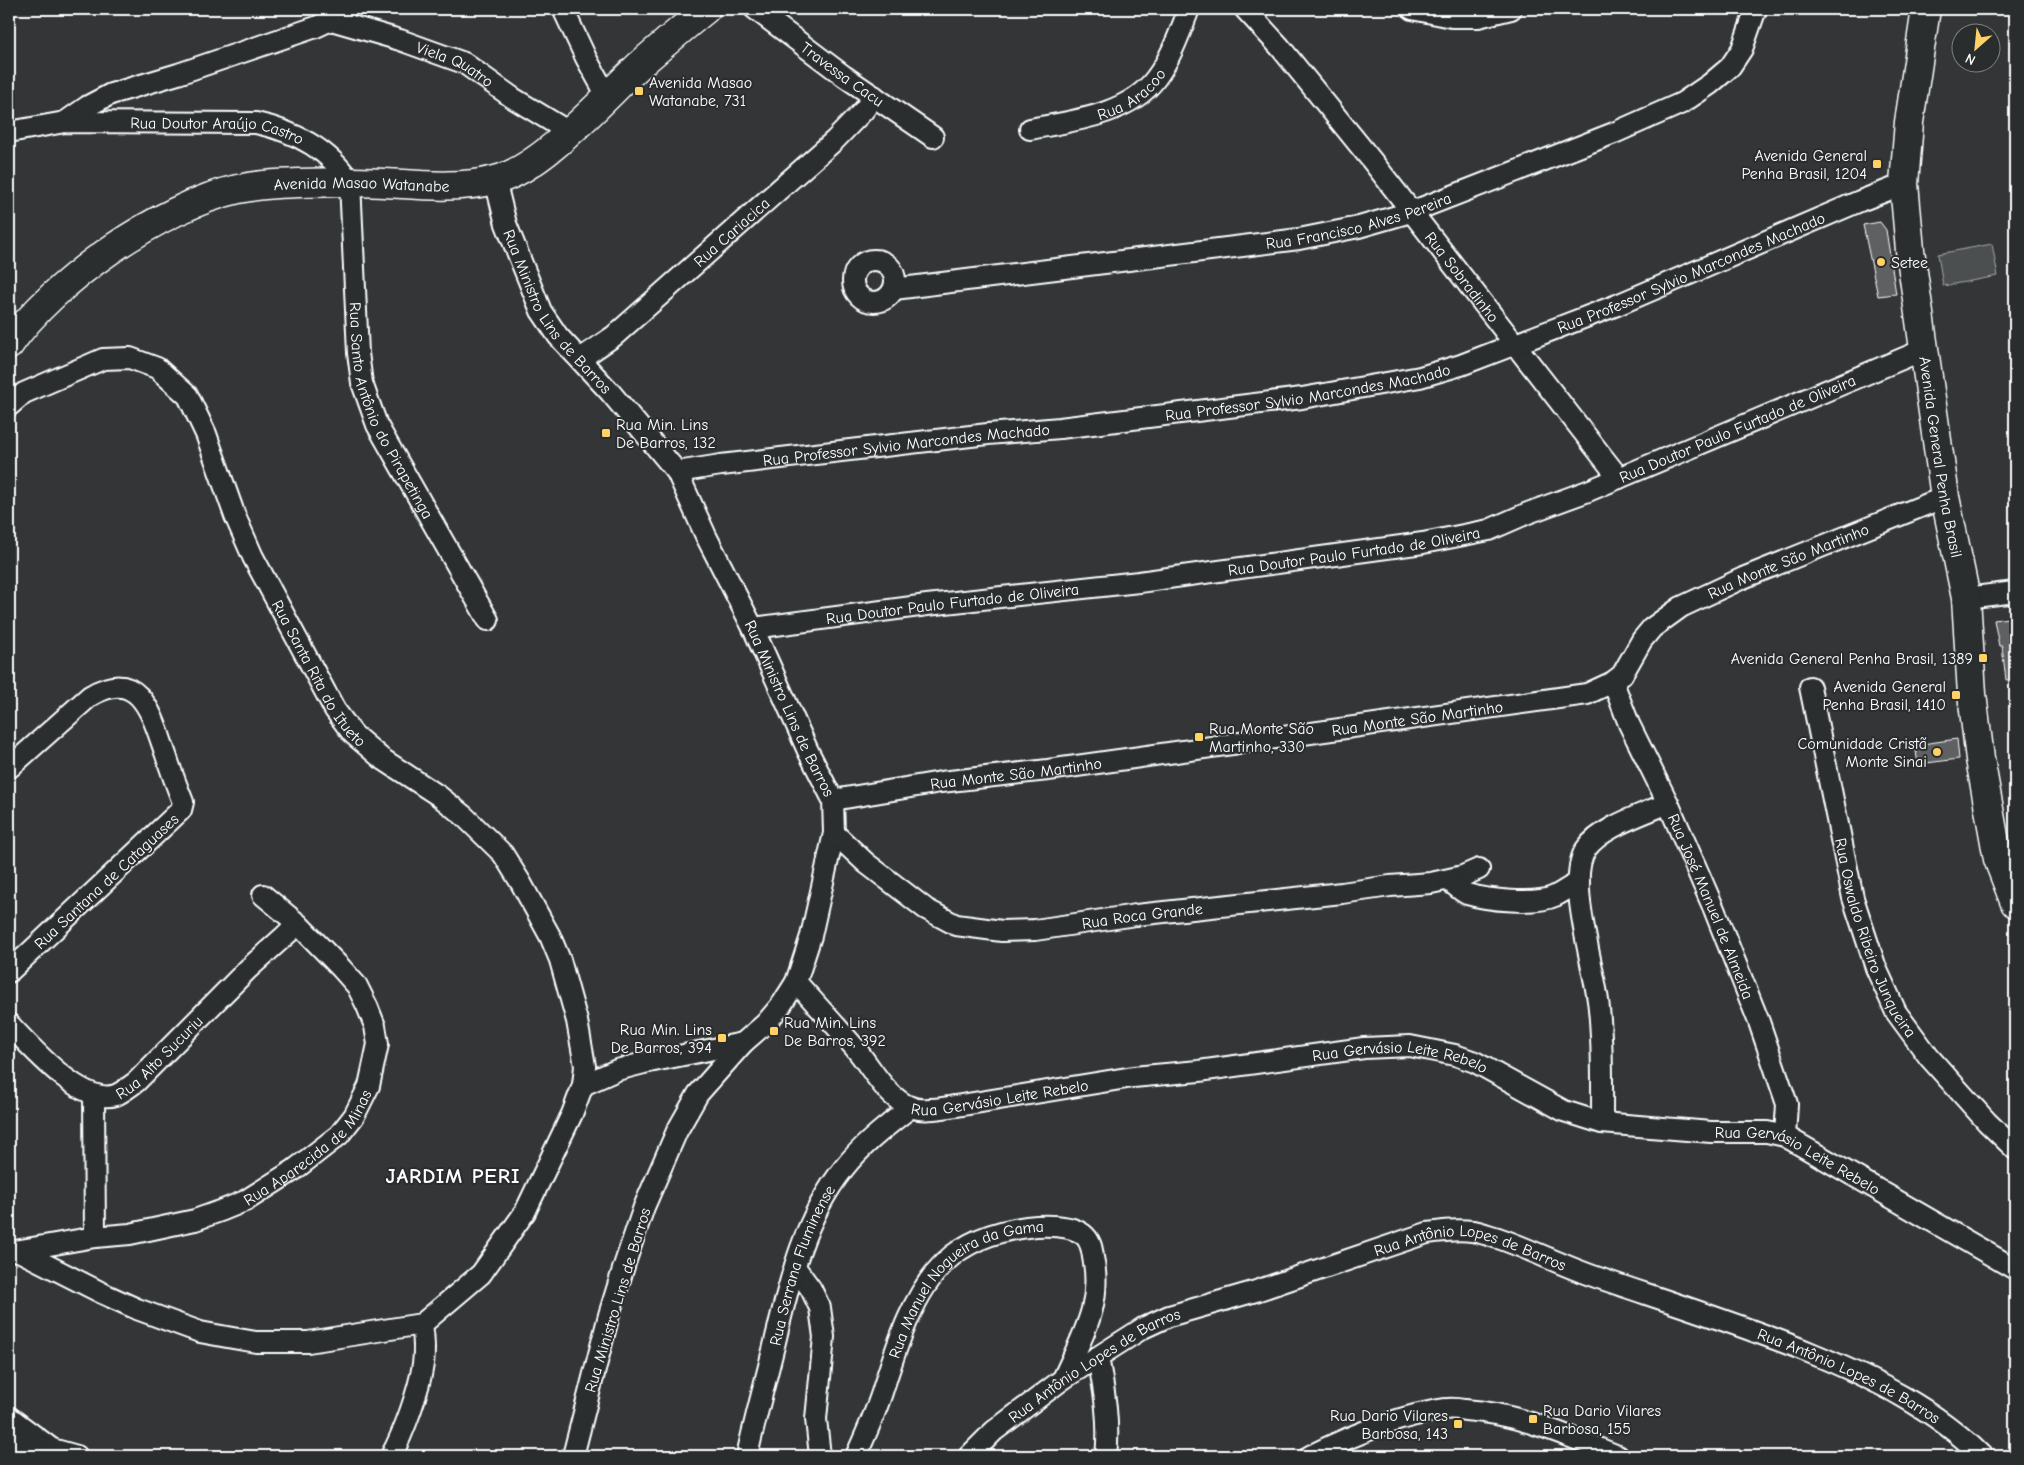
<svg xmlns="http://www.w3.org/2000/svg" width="2024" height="1465" font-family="'Comic Neue',sans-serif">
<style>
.green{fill:#4c4f50;stroke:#a6a7a8}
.building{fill:#5f6162;stroke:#fff}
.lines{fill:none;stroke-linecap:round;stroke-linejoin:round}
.street-casing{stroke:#fff;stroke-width:24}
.secondary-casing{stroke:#fff;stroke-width:31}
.street{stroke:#2a2d2e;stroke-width:20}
.secondary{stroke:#2a2d2e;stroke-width:28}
.poi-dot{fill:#ffd166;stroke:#2a2d2e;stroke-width:2}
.labels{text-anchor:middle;stroke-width:4;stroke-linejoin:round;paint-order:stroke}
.street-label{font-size:16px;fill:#fff;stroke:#2a2d2e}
.poi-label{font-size:16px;fill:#fff;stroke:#2a2d2e;text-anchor:start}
.district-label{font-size:21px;font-weight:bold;letter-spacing:1px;fill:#fff;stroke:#2a2d2e}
</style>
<rect width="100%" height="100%" fill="#333536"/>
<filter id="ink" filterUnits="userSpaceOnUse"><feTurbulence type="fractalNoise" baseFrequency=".02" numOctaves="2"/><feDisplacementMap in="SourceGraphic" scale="10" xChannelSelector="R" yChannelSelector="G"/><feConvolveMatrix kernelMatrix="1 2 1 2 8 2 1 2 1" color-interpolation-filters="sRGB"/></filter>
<g filter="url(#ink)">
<path class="green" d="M1992,244L1998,276L1943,286L1938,254Z"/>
<g class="building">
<path d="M1880,222L1886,230L1896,294L1878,296L1863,225Z"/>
<path d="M2015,617V679L2006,680L2002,646H1999L1994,620Z"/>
<path d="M1957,739L1959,759L1918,764L1915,745Z"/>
</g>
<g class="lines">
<defs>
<g id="street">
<path d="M563,9L586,58L607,96"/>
<path id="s1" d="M755,9L844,76L933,137"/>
<path id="s2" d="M1245,9L1280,47L1373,162L1619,478"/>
<path d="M1412,9L1452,17H1478L1511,9"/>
<path id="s3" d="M331,20L400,40L464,63L513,98L569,132"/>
<path d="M65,122L88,106L111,94L178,74L316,27L331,20L346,9"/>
<path id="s4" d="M1030,129C1072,121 1129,115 1156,78C1171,58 1180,32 1189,9"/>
<path id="s5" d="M9,132L65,122L256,123C293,131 329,149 350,182L358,353L362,383L377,425L488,620"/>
<path id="s6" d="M495,180L506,224L541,311L558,336L610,392L677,472L706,536L753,628L808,751L833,800L834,833L811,936L796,982L782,1004L766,1023L743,1043L698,1094L677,1131L644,1207L625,1263L609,1315L573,1456"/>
<circle cx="874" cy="281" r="21"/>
<path id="s7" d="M894,289L1299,239L1359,227L1411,212L1614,133L1682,103L1710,84L1730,67L1742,49L1756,9"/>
<path id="s8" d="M580,359L614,336L835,140L864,110L874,96"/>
<path id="s9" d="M9,406L24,393L103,359L130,358L157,368L188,396L206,434L235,516L253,557L335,710L353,734L381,758L439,796L464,816L503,854L521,883L550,936L560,960L577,1021L585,1066L583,1085L572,1114L525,1212L481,1274L422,1324L308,1342H256L227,1337L200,1332L137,1309L104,1294L19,1251"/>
<path id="s10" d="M677,472L721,465L988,434L1060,428L1302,398L1420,377L1461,365L1617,305L1860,201L1904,184"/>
<path d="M1966,598L2015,592"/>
<path id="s11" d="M753,628L927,605L1139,582L1423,543L1489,530L1528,513L1588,491L1923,350"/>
<path id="s12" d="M1613,682L1629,724L1668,803L1714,909L1759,1022L1787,1104L1785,1136"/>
<path id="s13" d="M1810,687L1853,898L1876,968L1896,1012L1929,1057L1987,1122L2015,1149"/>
<path d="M9,768L90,696C141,665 153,718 166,755C171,771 177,787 183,802L181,810L9,972"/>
<path id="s14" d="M833,800L941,782L1048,770L1587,694L1613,682L1622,675L1642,640L1652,628L1681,607L1743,578L1945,497"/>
<path id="s15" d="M834,833L866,863L926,909L956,925L1002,931L1035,930L1136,915L1342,893L1390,886L1431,883L1463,876L1479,869"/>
<path d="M1448,880C1454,884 1460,891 1467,894C1487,900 1536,905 1555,896C1564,892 1568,887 1579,883"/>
<path id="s16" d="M796,982C816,1004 836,1026 855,1048C872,1068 885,1096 910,1107C923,1112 942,1108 956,1106L1133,1077L1199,1071L1364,1048L1410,1046L1455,1055L1475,1062L1564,1111L1602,1123L1711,1132H1767L1785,1136L2015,1269"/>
<path id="s17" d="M9,1024C31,1047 82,1106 116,1095C123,1092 130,1086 136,1082L248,969L298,924"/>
<path d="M583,1085L617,1070L644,1063L743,1043"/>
<path d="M94,1096L95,1237"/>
<path d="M1602,1123C1602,1085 1603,1046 1599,1009C1596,970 1565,880 1586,849C1601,827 1644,814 1668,803"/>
<path id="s18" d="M15,1251L95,1237L130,1234L195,1220L223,1210L245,1201L294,1170L339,1135L354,1116L369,1086L378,1044L375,1026L367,1006L357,986L341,968L298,924L263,895"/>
<path d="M795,1267L811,1289L820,1308L824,1337L816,1419L820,1456"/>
<path d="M1098,1357C1104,1390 1110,1422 1106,1456"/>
<path d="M9,1417L52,1449L77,1456"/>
<path d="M9,1441L45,1447"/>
<path d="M391,1456C404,1432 419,1391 423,1364C425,1350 424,1337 422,1324"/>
<path id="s19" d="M747,1456C755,1419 765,1383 774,1346C789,1283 803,1219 844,1168C863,1144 887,1126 911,1107"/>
<path id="s20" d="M856,1456C866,1434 877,1410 884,1386C897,1345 913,1293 945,1262C968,1240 996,1231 1027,1227C1043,1225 1073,1224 1085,1236C1091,1242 1092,1249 1093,1257C1103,1305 1082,1336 1063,1379"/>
<path id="s21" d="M969,1456L994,1431L1063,1379L1143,1328L1169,1316L1256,1291L1427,1233C1442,1231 1457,1229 1472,1231C1481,1232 1490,1236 1498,1238C1530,1249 1561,1265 1593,1276C1666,1301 1740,1324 1811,1353C1874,1379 1934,1408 1982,1456"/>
<path d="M1310,1456C1350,1436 1401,1415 1446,1409C1452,1408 1459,1409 1465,1410C1518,1413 1570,1437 1618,1456"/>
</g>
<g id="secondary">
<path id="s22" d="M1926,9L1909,122L1904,184L1910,250L1945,497L1966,598L1972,694L1980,759L1998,859L2015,903"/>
<path id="s23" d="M9,345C53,281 161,206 238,189C270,182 314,183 348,182C396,181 447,192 495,180C543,169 606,95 643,62C664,44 685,26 706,9"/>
</g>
</defs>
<use href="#street" class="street-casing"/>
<use href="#secondary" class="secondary-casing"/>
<use href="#street" class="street"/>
<use href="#secondary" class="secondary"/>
</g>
</g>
<g class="poi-dot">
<rect x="634" y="86" width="10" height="10" rx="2.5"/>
<rect x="1872" y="159" width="10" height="10" rx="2.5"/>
<circle cx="1881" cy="262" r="5"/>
<rect x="601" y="428" width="10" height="10" rx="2.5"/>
<rect x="1978" y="653" width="10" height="10" rx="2.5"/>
<rect x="1951" y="690" width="10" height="10" rx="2.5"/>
<rect x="1194" y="732" width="10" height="10" rx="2.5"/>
<circle cx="1937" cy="752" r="5"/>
<rect x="769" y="1026" width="10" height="10" rx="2.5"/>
<rect x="717" y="1033" width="10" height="10" rx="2.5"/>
<rect x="1528" y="1414" width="10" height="10" rx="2.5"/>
<rect x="1453" y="1419" width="10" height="10" rx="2.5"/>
</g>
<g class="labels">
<g class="street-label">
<text dy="6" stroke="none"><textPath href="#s3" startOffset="132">Viela Quatro</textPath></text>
<text dy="6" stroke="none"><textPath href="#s1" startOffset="109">Travessa Cacu</textPath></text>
<text dy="6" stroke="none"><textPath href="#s4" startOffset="109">Rua Aracoo</textPath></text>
<text dy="6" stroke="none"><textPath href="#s5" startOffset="210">Rua Doutor Araújo Castro</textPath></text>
<text dy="6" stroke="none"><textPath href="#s23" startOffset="406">Avenida Masao Watanabe</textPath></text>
<text dy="6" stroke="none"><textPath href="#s7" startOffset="470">Rua Francisco Alves Pereira</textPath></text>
<text dy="6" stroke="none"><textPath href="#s8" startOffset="198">Rua Cariacica</textPath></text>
<text dy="6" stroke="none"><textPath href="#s10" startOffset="1040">Rua Professor Sylvio Marcondes Machado</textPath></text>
<text dy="6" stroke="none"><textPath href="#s2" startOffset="345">Rua Sobradinho</textPath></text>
<text dy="6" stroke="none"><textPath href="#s6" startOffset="148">Rua Ministro Lins de Barros</textPath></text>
<text dy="6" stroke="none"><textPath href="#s10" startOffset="636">Rua Professor Sylvio Marcondes Machado</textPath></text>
<text dy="6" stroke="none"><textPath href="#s5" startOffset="598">Rua Santo Antônio do Pirapetinga</textPath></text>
<text dy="6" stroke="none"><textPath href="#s11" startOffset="1011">Rua Doutor Paulo Furtado de Oliveira</textPath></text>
<text dy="6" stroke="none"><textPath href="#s10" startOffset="231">Rua Professor Sylvio Marcondes Machado</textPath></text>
<text dy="6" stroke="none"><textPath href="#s22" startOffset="452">Avenida General Penha Brasil</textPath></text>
<text dy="6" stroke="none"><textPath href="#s11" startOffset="606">Rua Doutor Paulo Furtado de Oliveira</textPath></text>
<text dy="6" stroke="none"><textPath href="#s14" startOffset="1010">Rua Monte São Martinho</textPath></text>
<text dy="6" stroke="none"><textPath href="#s11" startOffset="201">Rua Doutor Paulo Furtado de Oliveira</textPath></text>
<text dy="6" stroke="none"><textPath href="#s9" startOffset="511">Rua Santa Rita do Itueto</textPath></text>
<text dy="6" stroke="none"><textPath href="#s6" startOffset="612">Rua Ministro Lins de Barros</textPath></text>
<text dy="6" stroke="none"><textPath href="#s14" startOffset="590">Rua Monte São Martinho</textPath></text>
<text dy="6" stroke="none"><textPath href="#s14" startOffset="185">Rua Monte São Martinho</textPath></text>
<text transform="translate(106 881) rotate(-43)" y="6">Rua Santana de Cataguases</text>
<text dy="6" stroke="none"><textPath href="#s12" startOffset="245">Rua José Manuel de Almeida</textPath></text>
<text dy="6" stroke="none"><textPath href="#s15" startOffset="341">Rua Roca Grande</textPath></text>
<text dy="6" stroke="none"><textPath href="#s13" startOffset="260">Rua Oswaldo Ribeiro Junqueira</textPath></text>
<text dy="6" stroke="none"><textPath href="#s17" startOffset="191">Rua Alto Sucuriu</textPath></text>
<text dy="6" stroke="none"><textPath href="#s16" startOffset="666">Rua Gervásio Leite Rebelo</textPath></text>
<text dy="6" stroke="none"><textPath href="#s16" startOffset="261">Rua Gervásio Leite Rebelo</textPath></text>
<text dy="6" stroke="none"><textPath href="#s18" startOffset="320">Rua Aparecida de Minas</textPath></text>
<text dy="6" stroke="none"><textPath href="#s16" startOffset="1086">Rua Gervásio Leite Rebelo</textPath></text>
<text dy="6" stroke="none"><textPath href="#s21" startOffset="561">Rua Antônio Lopes de Barros</textPath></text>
<text dy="6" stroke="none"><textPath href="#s19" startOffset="199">Rua Serrana Fluminense</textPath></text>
<text dy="6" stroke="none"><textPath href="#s20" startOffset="214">Rua Manuel Nogueira da Gama</textPath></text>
<text transform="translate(617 1300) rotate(-73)" y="6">Rua Ministro Lins de Barros</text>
<text dy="6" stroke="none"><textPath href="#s21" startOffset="156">Rua Antônio Lopes de Barros</textPath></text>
<text dy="6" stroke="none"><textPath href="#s21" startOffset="966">Rua Antônio Lopes de Barros</textPath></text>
</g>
<g class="poi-label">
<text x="649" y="88">Avenida Masao<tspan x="649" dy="18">Watanabe, 731</tspan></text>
<text x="1867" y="161" text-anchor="end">Avenida General<tspan x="1867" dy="18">Penha Brasil, 1204</tspan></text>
<text x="1891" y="268">Setee</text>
<text x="616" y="430">Rua Min. Lins<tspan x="616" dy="18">De Barros, 132</tspan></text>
<text x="1973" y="664" text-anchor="end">Avenida General Penha Brasil, 1389</text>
<text x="1946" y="692" text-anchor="end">Avenida General<tspan x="1946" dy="18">Penha Brasil, 1410</tspan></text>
<text x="1209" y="734">Rua Monte São<tspan x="1209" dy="18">Martinho, 330</tspan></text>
<text x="1927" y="749" text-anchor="end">Comunidade Cristã<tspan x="1927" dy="18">Monte Sinai</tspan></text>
<text x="784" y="1028">Rua Min. Lins<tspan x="784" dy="18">De Barros, 392</tspan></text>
<text x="712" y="1035" text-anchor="end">Rua Min. Lins<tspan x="712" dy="18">De Barros, 394</tspan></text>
<text x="1543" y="1416">Rua Dario Vilares<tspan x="1543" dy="18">Barbosa, 155</tspan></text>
<text x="1448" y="1421" text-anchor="end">Rua Dario Vilares<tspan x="1448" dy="18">Barbosa, 143</tspan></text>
</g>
<g class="district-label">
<text x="453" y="1183">JARDIM PERI</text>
</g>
</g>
<rect width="2024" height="1465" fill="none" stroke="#2a2d2e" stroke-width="30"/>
<rect x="15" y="15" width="1994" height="1435" fill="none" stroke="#fff" stroke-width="2" filter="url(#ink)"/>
<g transform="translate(1976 48) rotate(207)"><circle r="24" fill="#2a2d2e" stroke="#7f8182"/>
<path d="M0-4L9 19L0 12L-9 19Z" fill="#ffd166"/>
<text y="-8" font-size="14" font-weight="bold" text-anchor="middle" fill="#ffffff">N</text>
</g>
</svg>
